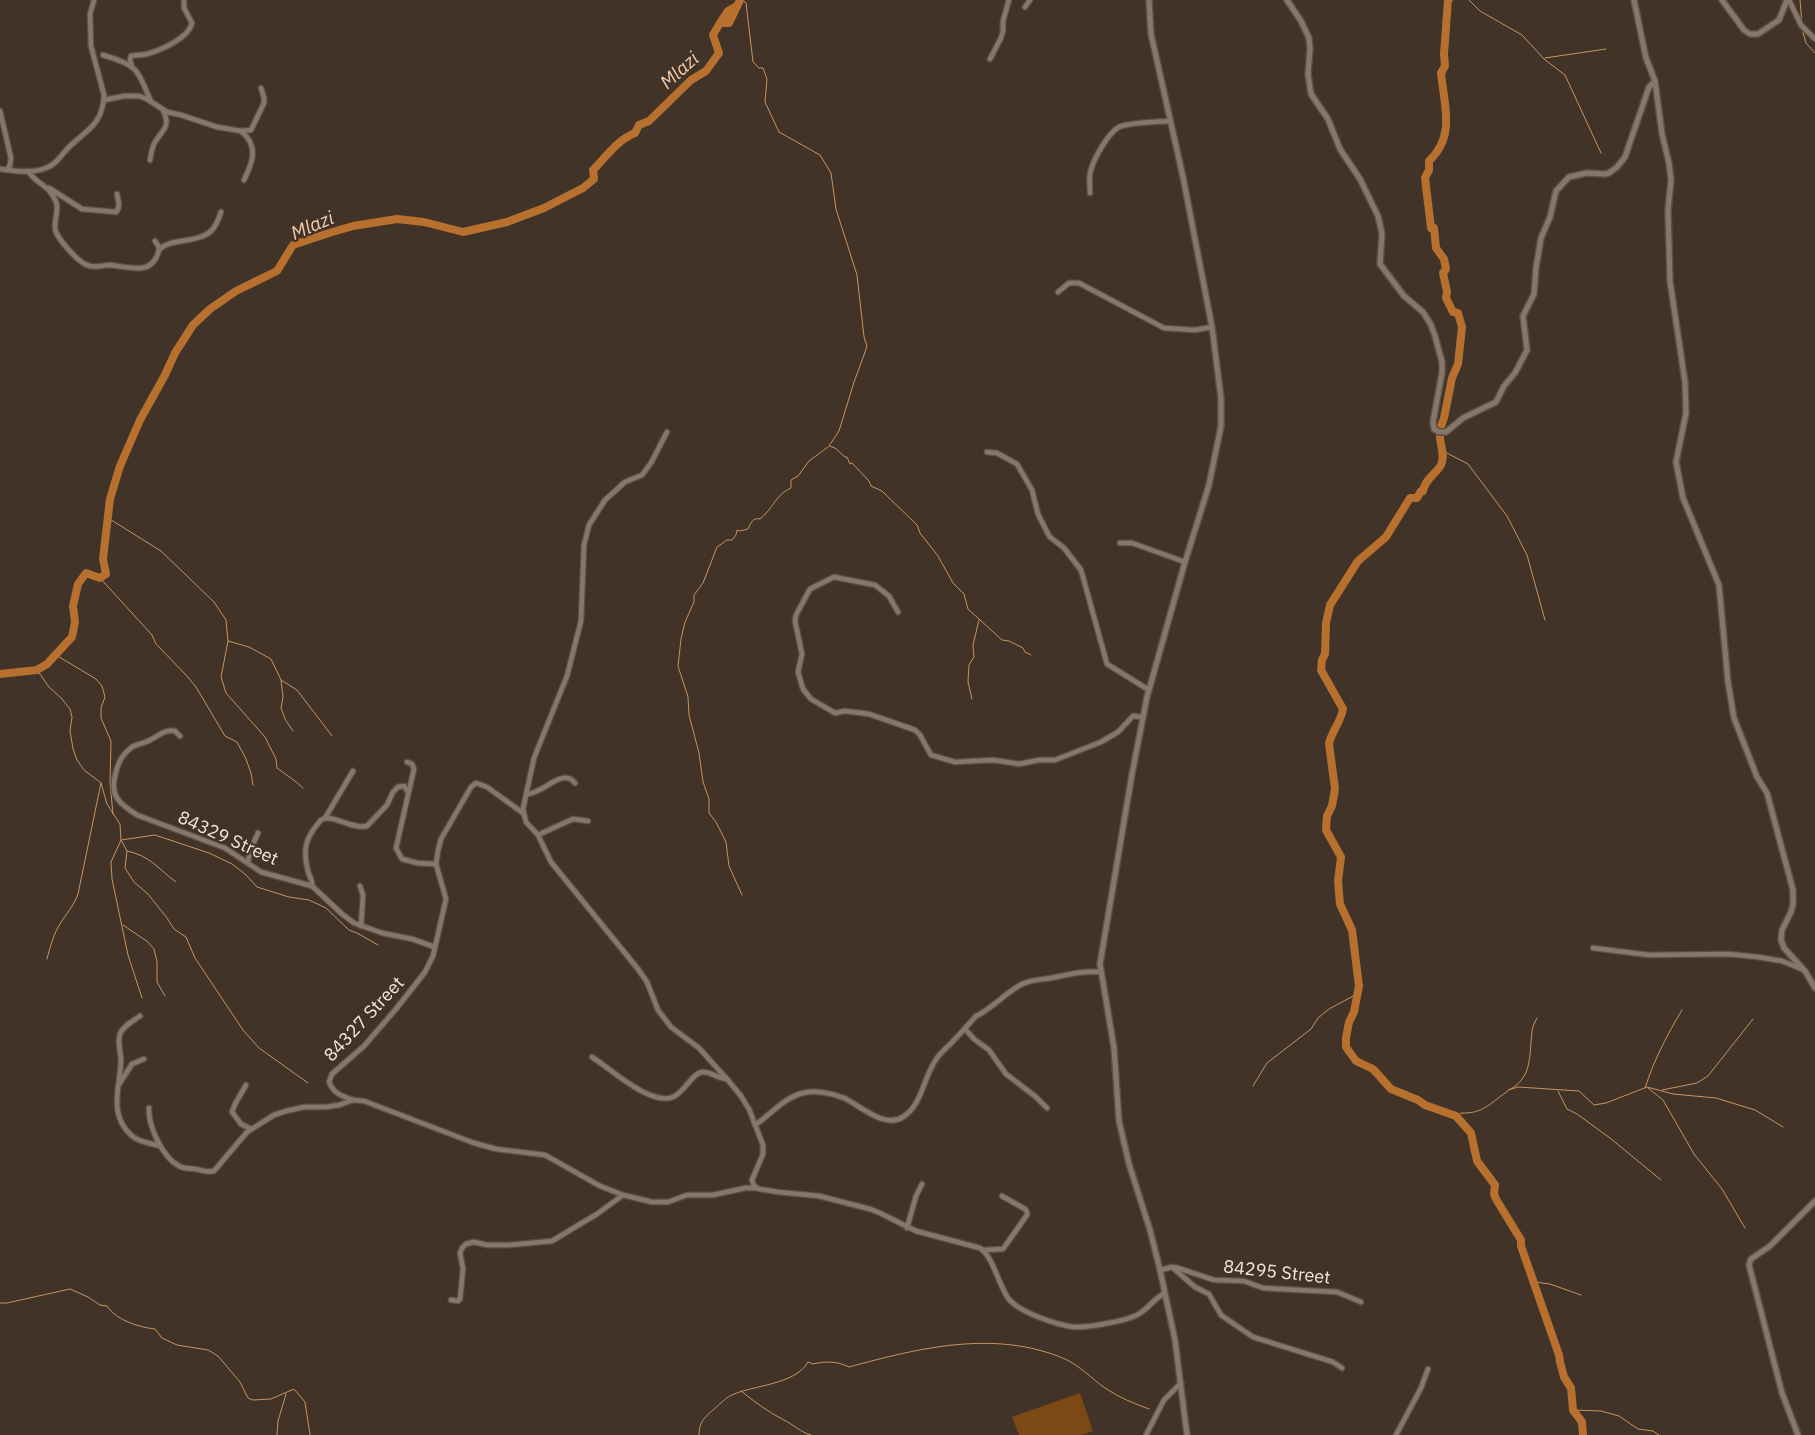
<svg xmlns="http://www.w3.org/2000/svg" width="1815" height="1435" font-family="'IBM Plex Sans',sans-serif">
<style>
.green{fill:#7c4813}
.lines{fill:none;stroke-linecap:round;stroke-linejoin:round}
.stream{stroke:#c89462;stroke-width:1}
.river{stroke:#b7702d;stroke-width:8}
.minor-casing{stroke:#5c5046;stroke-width:7}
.tertiary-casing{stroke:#5c5046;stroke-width:8}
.minor{stroke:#87776a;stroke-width:4.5}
.tertiary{stroke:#87776a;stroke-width:5}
.labels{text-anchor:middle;stroke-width:4.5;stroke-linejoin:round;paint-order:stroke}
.street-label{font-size:18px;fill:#f0e7df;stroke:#413328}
.water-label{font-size:19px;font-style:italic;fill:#f3ccad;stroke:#413328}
</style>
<rect width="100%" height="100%" fill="#413328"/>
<path class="green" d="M1080,1393L1093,1431L1081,1435H1019L1012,1417Z"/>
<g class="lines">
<g class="stream">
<path d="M743,0L746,3L753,62L759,68H763L767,79L765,102L779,132L820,155L831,173L836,209L857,275L864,337L867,346L864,355L854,382L839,431L829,446L835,448L845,457H847L850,464L852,463L869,481L871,486L882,491L917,525L920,533L938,556L953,583L964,594L968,609L1002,640L1009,641L1023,648L1025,652L1031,655"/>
<path d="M1448,0H1453"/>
<path d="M1469,0L1480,11L1522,35L1544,59L1565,75L1601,153"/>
<path d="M1800,0L1802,23"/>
<path d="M1802,29L1806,43L1815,53"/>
<path d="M1545,58L1606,49"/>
<path d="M1443,451L1468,464L1507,516L1527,555L1545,620"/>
<path d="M108,518L161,551L214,602L226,620L228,641L249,647L271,659L281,680L297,690L332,736"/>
<path d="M100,578L152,635L156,644L186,675L196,687L225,736L237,742L246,759L251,773L253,785"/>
<path d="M228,641L221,677L226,693L265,737L276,759L277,768C286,775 295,780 303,788"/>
<path d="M56,655L96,679L102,686L105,697L101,708V718L111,741L110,783L113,814"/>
<path d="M37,670L49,687L62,699L70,709L72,717L70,731L73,749L77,760L84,770L101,783L107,804L120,824L121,840L127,851L125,868L134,882L148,894L167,918L174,929L186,937L195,958L243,1030L259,1048L308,1083"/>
<path d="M281,680L283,697L281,708L285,719L293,731"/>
<path d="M972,699L968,682L969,665L974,657L973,645L979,620"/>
<path d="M127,851C151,856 158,869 176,882"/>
<path d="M742,895L729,866L726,842L716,822L709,813V799L703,782L699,753L689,715L688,697L678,666L681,639L685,622L694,602V595L703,583L717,547L727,540H732L736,535L737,530L740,531L748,529C751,523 753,517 760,519C773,509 776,494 791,488V480L798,476L809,461L828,447"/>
<path d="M123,925L148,942L154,949L157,962V982L165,996"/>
<path d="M47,959C50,947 54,933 61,922C68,912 74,905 78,894L101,783"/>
<path d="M142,998L128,955L112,879L111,862L121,840L155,835L209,853L232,864L245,874L257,887L289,897L309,900L326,908L349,930L357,933L378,945"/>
<path d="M1253,1086L1267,1063L1311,1029L1318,1018L1329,1009L1357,994"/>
<path d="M1645,1088C1654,1060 1667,1035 1682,1010"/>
<path d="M1648,1088L1663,1100L1694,1154L1722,1189L1745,1228"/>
<path d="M1511,1089C1533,1076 1529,1054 1532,1032C1532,1027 1535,1022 1537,1018"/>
<path d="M1508,1090L1518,1087L1579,1091L1594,1105L1606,1103L1647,1087L1673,1094L1716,1098L1755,1110L1783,1127"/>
<path d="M1662,1090L1697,1083L1708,1076L1753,1019"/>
<path d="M1558,1091L1567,1109L1577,1114L1610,1138L1661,1180"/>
<path d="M1458,1117L1461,1113C1484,1114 1491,1102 1508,1091"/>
<path d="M1535,1282L1550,1284L1581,1295"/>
<path d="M0,1303H7L70,1289L88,1297L100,1305L107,1306C117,1321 139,1327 155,1329L162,1338L177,1345L208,1350L218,1356L240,1382L248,1398L253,1400L271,1399L294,1389L305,1402L310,1435"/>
<path d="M741,1391C755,1402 768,1412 784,1420C794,1425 800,1432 811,1435"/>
<path d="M1573,1410L1601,1411L1619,1416L1638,1429L1653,1431L1659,1435"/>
<path d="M277,1435L278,1421L286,1394"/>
<path d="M699,1435C699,1422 704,1418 713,1410C719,1405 725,1398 732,1395C753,1385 795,1385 808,1362L813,1364C826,1361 837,1361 849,1367C919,1348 995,1329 1065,1359C1079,1365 1092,1379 1105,1388C1118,1397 1135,1404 1149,1409"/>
</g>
<g class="river">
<path d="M720,23L728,11L737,6"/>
<path d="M1440,429L1444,418L1452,378L1458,364L1462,327L1458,313L1453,312L1446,298L1447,292L1443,273L1446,269L1444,259L1436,248L1434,228H1431L1425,178L1429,170V161C1456,136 1444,105 1441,73L1445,66L1444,54L1448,0"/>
<path d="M1440,434C1439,443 1446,455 1441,465C1435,475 1425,479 1423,491H1421L1417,498H1410L1386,537L1358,561L1330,605L1326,623L1325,654L1322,660L1321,670L1343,709C1341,722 1331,732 1329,744L1335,789L1332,806L1327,816L1326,830L1341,857L1338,881L1340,904L1352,930L1359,986L1354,1012L1349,1022L1346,1038V1047L1356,1061L1373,1069L1391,1089L1418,1100L1425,1105L1456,1116L1471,1133L1477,1161L1495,1185L1494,1194L1496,1199L1521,1240V1246L1559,1355L1560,1362L1564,1377L1571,1388L1573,1410L1582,1422L1583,1435"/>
<path d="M0,674L37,670L47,664L72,637L75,622L73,606L78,584L86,573L100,578L106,574L103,559L110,499L120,466L140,420L165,375L175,353L193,325L210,309L236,291L277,271L293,245L329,233L353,226L397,219L424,222L463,232L507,222L544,208L583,188L594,179L593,170C606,157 617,140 635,133L639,125L649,121L691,80L706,71L719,53L713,35L720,23H729L740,0"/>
</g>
<defs>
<g id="minor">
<path d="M1789,0L1801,25L1815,39"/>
<path d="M1025,7L1030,0"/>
<path d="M103,55C115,59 132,63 138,74C143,81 146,91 150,99"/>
<path d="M990,59L1001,38L1003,31V21L1009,0"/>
<path d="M132,67L130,60L131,56C136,55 142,55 147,54C161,50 189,38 192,23L184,8V2"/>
<path d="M104,100L124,96H139L147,99L167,112L181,115L217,127L241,131C259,146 253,162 244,180"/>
<path d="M0,111L11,158L10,165L7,170"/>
<path d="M241,131L251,130L264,103V98L261,88"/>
<path d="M150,160C151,155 152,148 154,144C161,130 172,128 163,110"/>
<path d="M0,169C15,171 31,174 46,168C57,164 61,155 69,147C87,130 103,124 104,95L91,46L90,14L94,0"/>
<path d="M28,171C37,185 49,184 56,202C60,211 52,222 56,232C60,241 78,262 87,265C95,269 102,265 110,265C120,266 130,269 141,268C151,268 159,257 159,247L155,241"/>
<path d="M49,188L82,209L116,212C121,207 118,200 117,194"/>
<path d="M1090,193C1090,187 1089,180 1090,174C1092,161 1108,133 1119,127C1132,122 1156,122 1170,121"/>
<path d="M159,250C171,237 199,244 212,230C216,226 219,218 221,212"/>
<path d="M1058,292L1069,283H1079L1164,328L1195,330L1212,327"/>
<path d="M667,432L651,463L642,475L625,482L605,500L589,525L584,545L581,621L567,676L534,758L523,809L526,822L538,835L551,862L638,969L647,982L658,1010L671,1027L699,1048L727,1079L741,1096L749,1109L763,1145V1154L752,1180L754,1186L759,1189L778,1192L819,1196L870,1209L880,1213L916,1231L980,1248C992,1255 999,1285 1008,1298C1018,1312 1057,1325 1074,1327C1086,1328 1124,1321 1135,1316C1147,1311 1153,1299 1165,1293"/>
<path d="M987,452L997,453L1017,464L1032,490L1038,514L1047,532L1050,537L1064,548L1081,570L1107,664L1149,690"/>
<path d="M1120,543H1132L1185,562"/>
<path d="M898,612L889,596L875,585L834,577L810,589L796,615L795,621L802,654L798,672L803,689L811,699L835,713L845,711L869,714L915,730L920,735L931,755L955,762L993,760L1019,764L1039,760H1055L1101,742L1118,732L1133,716L1143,717"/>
<path d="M180,736L175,731C164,729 159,736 150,740C145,743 138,744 132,747C123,754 119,760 116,772C109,795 118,803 137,815L225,848L261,872L312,886L342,914L354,923L382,933L412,939L435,947"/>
<path d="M407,762L412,764L414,769L396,848L402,859L417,863L436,864"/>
<path d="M527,794C545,793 562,767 575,783"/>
<path d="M325,818L353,771"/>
<path d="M538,835L573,819L588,821"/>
<path d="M248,863L250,851L258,833"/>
<path d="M312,886C313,879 309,877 308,871C302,848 306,837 321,820C333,813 351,830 367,826L387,805L393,792L398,787L404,786L408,792"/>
<path d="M360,886L363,895L361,926"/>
<path d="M1593,948L1649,955L1728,954L1758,957L1782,961L1804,970"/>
<path d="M140,1016C133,1021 123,1026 120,1034C117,1043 121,1052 121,1061C120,1087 108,1114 131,1135C138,1142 150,1143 160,1146"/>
<path d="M965,1029L974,1039L989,1050L1006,1074L1036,1097L1047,1108"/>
<path d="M592,1057C611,1069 650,1106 673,1097C685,1092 691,1074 702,1072C710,1071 719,1079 727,1079"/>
<path d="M246,1085L235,1104L232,1112L241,1124L251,1129"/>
<path d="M118,1086L132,1064L144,1059"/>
<path d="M353,1100C342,1096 334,1094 329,1082L332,1074L364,1046L396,1009L425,972L433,956L446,899L436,864L438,851L441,839L471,787L476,783L487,787L523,813"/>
<path d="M149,1108C148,1126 163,1158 179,1166C184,1169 189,1168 195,1169C202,1170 207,1173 214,1171L247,1132L274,1115L286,1111L304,1107H326L339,1105L353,1100L364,1101L474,1143L496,1149L545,1155L600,1186L623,1195L652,1202H668L687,1195H713L745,1188H755"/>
<path d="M755,1125C770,1115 785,1097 803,1093C815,1090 832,1093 844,1098C861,1106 884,1129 903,1117C923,1104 923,1077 937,1058C942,1051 949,1046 955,1039C962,1032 969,1024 976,1016C987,1012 1005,994 1017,987C1027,980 1039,980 1051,978C1072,974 1079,971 1101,972"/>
<path d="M907,1228L916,1196L922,1184"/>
<path d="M983,1250L1003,1249L1027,1215V1212L1025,1209L1002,1196"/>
<path d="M1173,1268L1195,1287L1209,1294L1221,1315L1253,1337L1333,1362L1342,1368"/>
<path d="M1160,1270L1172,1267L1178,1268L1214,1280L1244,1281L1263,1288L1337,1292L1361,1302"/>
<path d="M451,1300L458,1301L460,1299L463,1269L460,1253L462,1248L466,1244L474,1242L487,1245H509L552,1241L597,1214L623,1195"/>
<path d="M1146,1435L1164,1400L1181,1383"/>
<path d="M1396,1435L1421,1388L1428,1369"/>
</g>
<g id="tertiary">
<path d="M1149,0L1151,34L1183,177L1212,327L1221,398V426L1209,485L1185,562L1147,697L1132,774L1100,964L1114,1048L1119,1121L1129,1164L1150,1230L1160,1270L1175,1340L1187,1435"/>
<path d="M1287,0L1301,21L1309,38L1310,49L1308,74L1311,94L1328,119L1340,149L1360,179L1378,216L1382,234L1380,264L1404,296L1423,312L1431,325L1435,336L1442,362V373L1433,422L1434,429L1439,432H1446L1463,418L1496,402L1504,386L1515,373L1527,350L1523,316L1534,294L1536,268L1541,238L1550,217L1556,191L1569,177L1587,173L1605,174L1609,173L1617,167L1625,157L1649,87L1655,81"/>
<path d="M1634,0L1646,58L1655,81L1662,134L1669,163L1671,180L1668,210L1670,281L1685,382L1686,413L1676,462L1683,498L1719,585L1728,682L1734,718L1757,777L1767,793L1793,890V904L1791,912L1782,930L1781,940L1784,948L1805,971L1815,988"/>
<path d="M1722,0L1744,30L1750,34H1758L1779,20L1787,0"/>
<path d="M1798,1435L1782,1393L1749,1265L1751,1259L1770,1246L1815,1201"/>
</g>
</defs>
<use href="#minor" class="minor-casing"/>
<use href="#tertiary" class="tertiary-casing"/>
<use href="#minor" class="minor"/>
<use href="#tertiary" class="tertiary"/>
</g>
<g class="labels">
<g class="street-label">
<text transform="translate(228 838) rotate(24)" y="6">84329 Street</text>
<text transform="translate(364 1019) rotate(-47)" y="6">84327 Street</text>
<text transform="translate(1277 1272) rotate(6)" y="6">84295 Street</text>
</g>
<g class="water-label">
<text transform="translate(679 70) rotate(-42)" y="7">Mlazi</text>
<text transform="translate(312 225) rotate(-23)" y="7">Mlazi</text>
</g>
</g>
</svg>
